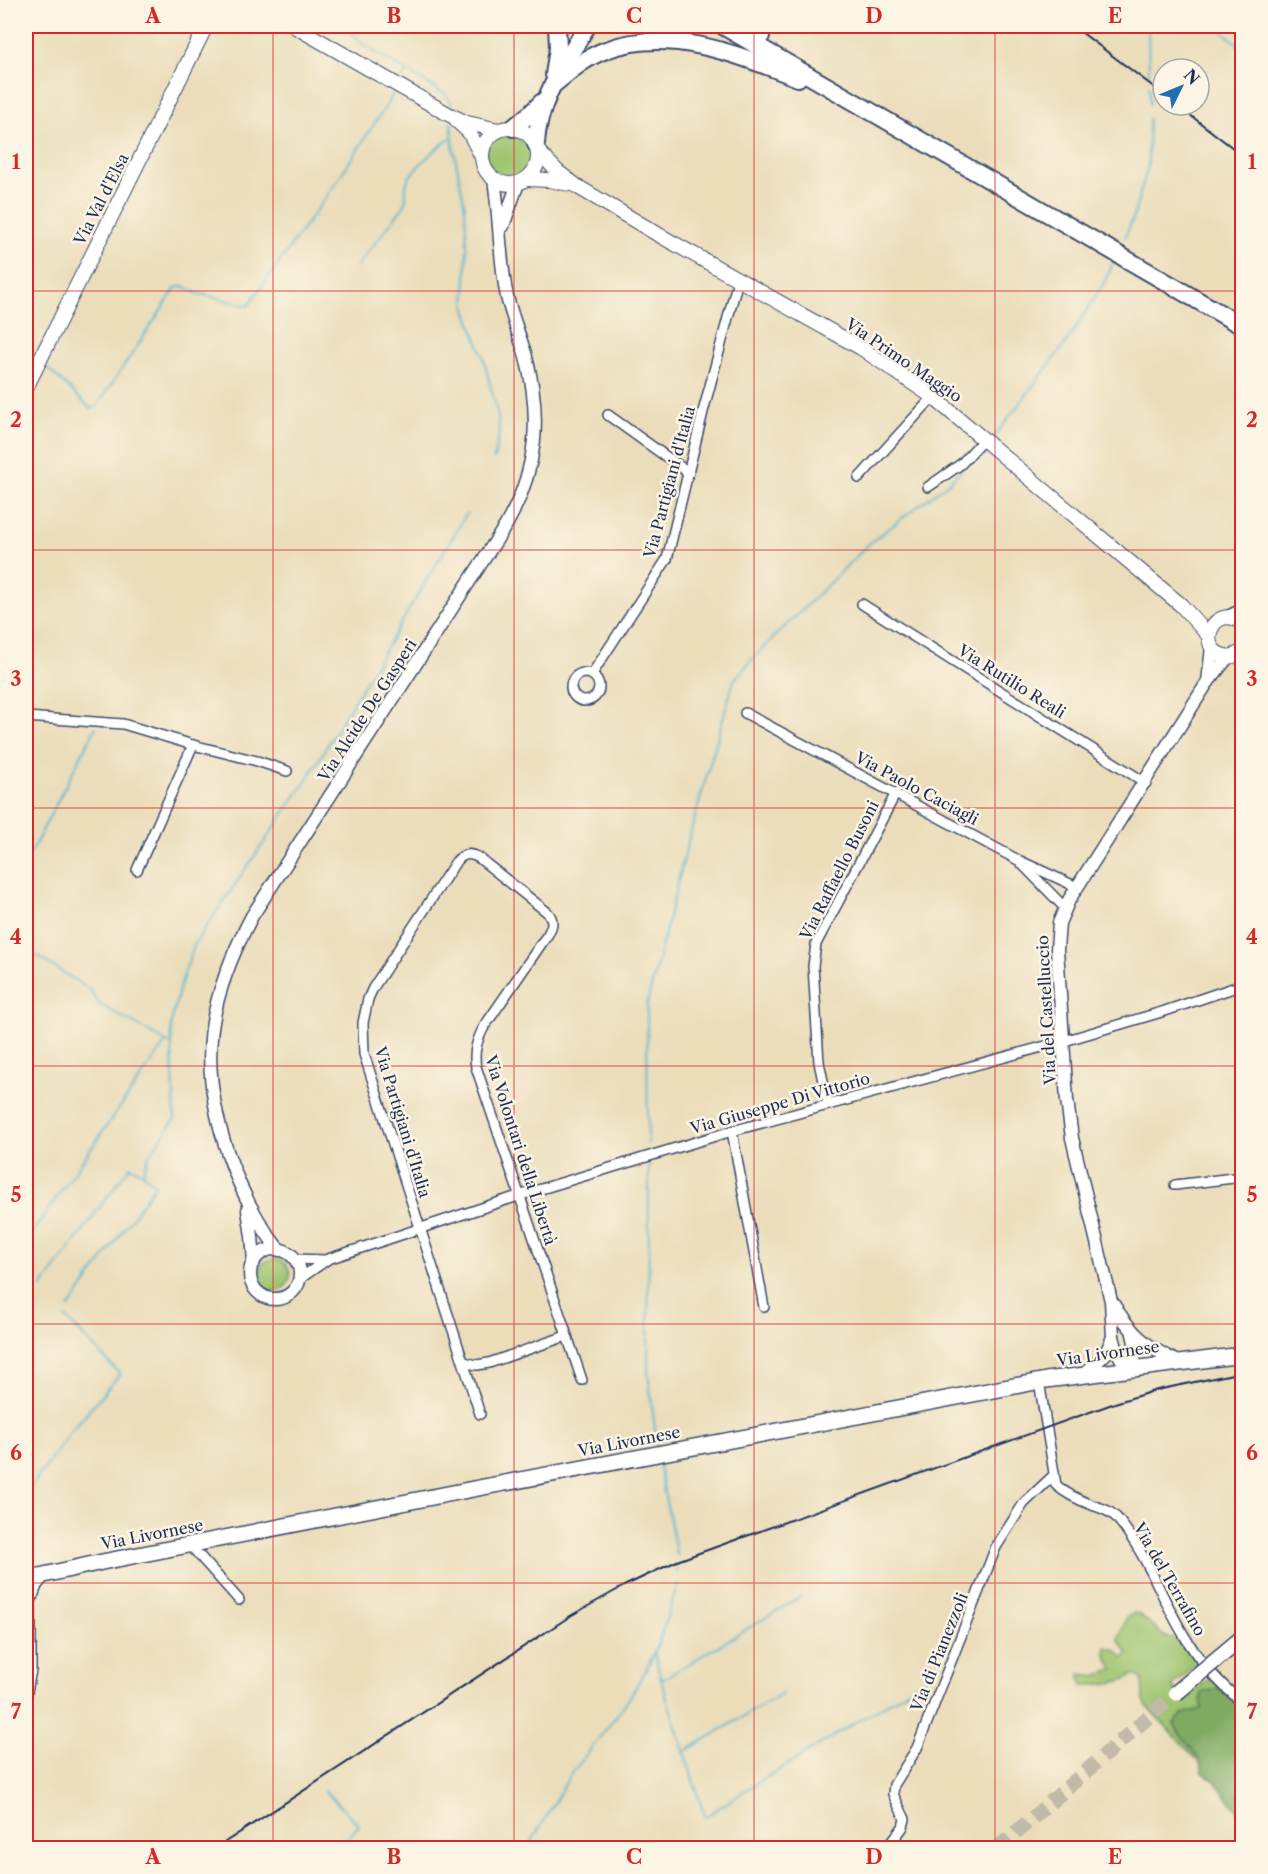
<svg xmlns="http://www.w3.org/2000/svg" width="1268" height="1874" font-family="'Libre Caslon Text',serif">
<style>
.green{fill:#9fc570;stroke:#5d7a67;stroke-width:1.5}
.forest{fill:#7faa62;stroke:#4d6c60;stroke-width:1.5}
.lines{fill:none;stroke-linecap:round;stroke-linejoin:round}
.stream{stroke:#51b4d0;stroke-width:2}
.primary-tunnel{stroke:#c1baa8;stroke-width:15;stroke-dasharray:15 8;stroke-linecap:butt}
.minor-casing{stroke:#3a496c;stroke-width:12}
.tertiary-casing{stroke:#3a496c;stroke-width:15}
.secondary-casing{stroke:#3a496c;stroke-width:16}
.primary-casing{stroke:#3a496c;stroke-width:18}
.trunk-casing{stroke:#3a496c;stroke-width:20}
.minor{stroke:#fff;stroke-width:9}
.tertiary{stroke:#fff;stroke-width:12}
.secondary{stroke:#fff;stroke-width:14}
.primary{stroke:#fff;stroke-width:15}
.trunk{stroke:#fff;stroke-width:16}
.rail{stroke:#1b2f5e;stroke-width:2}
.primary-bridge-casing{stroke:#3a496c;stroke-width:18;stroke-linecap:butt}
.primary-bridge{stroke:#fff;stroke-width:15}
.grid{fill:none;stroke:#d62828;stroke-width:1.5;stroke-opacity:0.55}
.labels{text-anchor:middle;stroke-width:5;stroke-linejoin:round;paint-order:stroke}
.street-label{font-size:16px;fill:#1b2f5e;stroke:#fcf5e5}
.neatline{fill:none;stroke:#d62828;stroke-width:2}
.grid-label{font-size:20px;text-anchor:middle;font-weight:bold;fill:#d62828}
</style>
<rect width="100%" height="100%" fill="#fcf5e5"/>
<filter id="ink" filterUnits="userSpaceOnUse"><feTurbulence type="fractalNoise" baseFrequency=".0167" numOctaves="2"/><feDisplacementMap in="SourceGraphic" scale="12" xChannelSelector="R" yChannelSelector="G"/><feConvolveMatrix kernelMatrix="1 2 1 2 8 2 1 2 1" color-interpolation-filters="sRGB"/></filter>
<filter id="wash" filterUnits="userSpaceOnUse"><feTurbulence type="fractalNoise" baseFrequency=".008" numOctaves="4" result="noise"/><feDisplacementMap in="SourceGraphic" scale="24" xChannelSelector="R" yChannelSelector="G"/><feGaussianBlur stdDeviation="1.35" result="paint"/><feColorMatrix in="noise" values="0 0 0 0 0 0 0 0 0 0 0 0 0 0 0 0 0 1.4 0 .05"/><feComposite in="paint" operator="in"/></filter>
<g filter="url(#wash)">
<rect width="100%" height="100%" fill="#ebddba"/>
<g class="green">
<circle cx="510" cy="156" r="24"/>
<circle cx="274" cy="1275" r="16"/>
<path d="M1135,1613L1139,1614L1164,1636L1185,1644L1198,1663L1172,1686L1184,1700L1210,1678L1223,1690L1219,1688L1201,1693L1202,1709L1183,1714L1174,1723L1178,1732L1200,1759L1201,1764L1147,1706L1143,1699L1142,1678L1133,1675C1120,1683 1098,1686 1083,1685L1080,1678L1081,1674L1095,1676L1113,1670L1106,1655V1647L1116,1650L1124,1658L1128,1654L1118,1639L1127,1617Z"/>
</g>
<path class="forest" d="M1219,1688L1242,1707V1816L1213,1779L1203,1773C1198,1749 1183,1744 1174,1723L1183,1714L1202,1709L1201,1693Z"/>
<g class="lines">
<g class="stream">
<path d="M348,26L357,39L368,48L445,94L451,102V110"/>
<path d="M1148,26L1149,73"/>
<path d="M1217,26L1242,48"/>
<path d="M402,79L407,72"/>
<path d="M1149,86L1150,104"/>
<path d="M451,122L454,150L465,208L467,246L465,307L483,356L498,416L499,432L494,459"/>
<path d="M1125,237L1133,218L1148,166L1149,119"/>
<path d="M357,266L404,206C408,197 404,190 407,182C410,172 442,142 452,138"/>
<path d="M44,365L91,409L98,405L107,391L176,288L183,286L196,293L248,306L333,187L390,100L394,91"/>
<path d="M26,368L34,357"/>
<path d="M994,437L1066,343L1104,283L1114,261"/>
<path d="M971,459L983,447"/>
<path d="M26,862L96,727"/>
<path d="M26,949L89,989L99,1004L172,1045"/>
<path d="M26,962L31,954"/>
<path d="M648,1144L647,1004L689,838L734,680L755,656L871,542L947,484L963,468"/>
<path d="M649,1164L648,1372L657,1446"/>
<path d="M143,1173L149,1155L175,1119L171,1023L180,986L195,943L306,781L467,513"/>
<path d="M26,1241L166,1042"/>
<path d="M41,1288L130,1166L143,1173L155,1185L69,1308"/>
<path d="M658,1461L677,1556"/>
<path d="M26,1494L72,1430L120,1374L65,1317"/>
<path d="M677,1567V1572"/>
<path d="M654,1651L661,1680L705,1817L743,1792L928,1678"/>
<path d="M661,1680L802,1596"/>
<path d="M684,1752L783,1693"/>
<path d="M324,1790L359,1825L340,1848"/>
<path d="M528,1848L569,1777L627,1702L650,1662L659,1641L678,1584"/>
</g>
</g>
</g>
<g filter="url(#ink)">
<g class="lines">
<path class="primary-tunnel" d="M998,1848L1176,1693"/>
<defs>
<g id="minor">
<path d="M608,415L689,473"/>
<path d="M859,478L933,397"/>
<path d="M928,487L961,464L984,439"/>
<path d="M862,604L1146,783"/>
<circle cx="585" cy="687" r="14"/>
<path d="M592,674L667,559L703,412L738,280"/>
<path d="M745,713L1018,860L1077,887"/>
<path d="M26,717L123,724L193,745L137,870"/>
<path d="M193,745L257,761L287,771"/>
<path d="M1022,864L1065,908"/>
<path d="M828,1105L819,1062L813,966L816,944L896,793"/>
<path d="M732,1131L764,1307"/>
<path d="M1175,1185L1242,1177"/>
<path d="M294,1259L326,1260"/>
<path d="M298,1280L328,1259L518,1196L732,1131L1064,1041L1165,1011L1242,985"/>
<path d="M464,1362L477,1365L489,1363L566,1336"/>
<path d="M1039,1381L1056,1485C1066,1494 1079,1500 1092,1505C1101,1508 1109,1510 1116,1517C1147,1553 1161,1598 1185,1637C1200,1662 1220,1684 1242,1702"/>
<path d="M480,1414L364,1054L363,1023L368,999L373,988L455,863C462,854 469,852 479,858L547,912C554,919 553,925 548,934L484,1027C477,1040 473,1052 476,1067L582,1380"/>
<path d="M190,1545L239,1600"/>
<path d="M26,1697L31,1670V1601L37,1586L46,1575"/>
<path d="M889,1848L890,1844L903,1827L905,1819L893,1794L894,1785L917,1748L996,1547L1024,1503L1054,1475"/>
</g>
<g id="tertiary">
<path d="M503,226L518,183"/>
<path d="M1228,617L1242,610"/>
<path d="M1208,682L1212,647"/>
<path d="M248,1210L252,1236L254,1262"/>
<circle cx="275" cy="1274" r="25"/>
<path d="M279,1250C256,1221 240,1189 228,1154C197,1062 207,1001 252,916L506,525C538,469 542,415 525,353C519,335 512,316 507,297C499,258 500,218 494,179"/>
<path d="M1112,1302C1130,1333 1146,1347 1178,1362"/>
<path d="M1133,1334C1137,1349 1138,1358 1127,1369L1117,1351L1113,1337L1111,1301L1072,1138L1067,1100L1057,949L1059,923L1069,900L1207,683L1228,657"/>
<path d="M1086,1373L1106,1353L1113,1337"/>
</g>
<g id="secondary">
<path d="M294,26L448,114L467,123L499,130"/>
<path d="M457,121L469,132L482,157"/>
<circle cx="510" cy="156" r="28"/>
<path d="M538,151L558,172L578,187L659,235L861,348L933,397L1181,605L1209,636"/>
<path d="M526,179L549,180L570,184"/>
<path d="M26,388L206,26"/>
<path d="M1242,623C1214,601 1194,649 1225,656C1232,658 1237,655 1242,651"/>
</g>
<path id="primary" d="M26,1579L102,1562L468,1490L1046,1380L1242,1355"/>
<g id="trunk">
<path d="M723,26L1242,326"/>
<path d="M749,26L761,36"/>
<path d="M554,75L558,48L557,26"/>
<path d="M553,85C569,72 586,57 606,50C669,26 739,55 798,78"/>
<path d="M513,128L530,114L542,102"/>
<path d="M536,144C538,99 565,64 587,26"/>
</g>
</defs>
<use href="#minor" class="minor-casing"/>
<use href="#tertiary" class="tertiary-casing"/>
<use href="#secondary" class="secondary-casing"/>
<use href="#primary" class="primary-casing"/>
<use href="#trunk" class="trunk-casing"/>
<use href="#minor" class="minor"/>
<use href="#tertiary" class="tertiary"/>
<use href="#secondary" class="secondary"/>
<use href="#primary" class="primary"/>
<use href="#trunk" class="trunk"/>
<g class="rail">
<path d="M1073,26L1163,94"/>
<path d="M1177,105L1242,155"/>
<path d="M216,1848L572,1615L624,1586L677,1561L1115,1403L1157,1390L1242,1372"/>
</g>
<defs>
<path id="primary-bridge" d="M1176,1693L1242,1638"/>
</defs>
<use href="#primary-bridge" class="primary-bridge-casing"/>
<use href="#primary-bridge" class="primary-bridge"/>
</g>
</g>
<path class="grid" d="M273,26V1848M514,26V1848M754,26V1848M995,26V1848M26,291H1242M26,550H1242M26,808H1242M26,1066H1242M26,1324H1242M26,1583H1242"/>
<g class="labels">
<g class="street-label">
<text transform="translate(101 199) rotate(-63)" y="6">Via Val d'Elsa</text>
<text transform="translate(904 360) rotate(34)" y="6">Via Primo Maggio</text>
<text transform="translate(669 482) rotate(-75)" y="6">Via Partigiani d'Italia</text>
<text transform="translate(1012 681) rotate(32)" y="6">Via Rutilio Reali</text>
<text transform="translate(367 710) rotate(-57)" y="6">Via Alcide De Gasperi</text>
<text transform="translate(917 788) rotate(28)" y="6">Via Paolo Caciagli</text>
<text transform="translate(839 870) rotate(-63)" y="6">Via Raffaello Busoni</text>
<text transform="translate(1046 1010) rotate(-93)" y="6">Via del Castelluccio</text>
<text transform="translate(780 1103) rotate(-16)" y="6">Via Giuseppe Di Vittorio</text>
<text transform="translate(403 1122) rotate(73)" y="6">Via Partigiani d'Italia</text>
<text transform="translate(521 1150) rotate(72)" y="6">Via Volontari della Libertà</text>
<text transform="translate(1108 1353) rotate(-8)" y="6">Via Livornese</text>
<text transform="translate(629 1441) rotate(-11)" y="6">Via Livornese</text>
<text transform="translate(152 1534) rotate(-11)" y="6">Via Livornese</text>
<text transform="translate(1170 1579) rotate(60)" y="6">Via del Terrafino</text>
<text transform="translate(939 1652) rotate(-68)" y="6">Via di Pianezzoli</text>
</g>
</g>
<rect width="1268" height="1874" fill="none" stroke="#fcf5e5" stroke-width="66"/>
<g transform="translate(1181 87) rotate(47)"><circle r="28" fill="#fcf5e5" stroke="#a2a6af" stroke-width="1.5"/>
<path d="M0-4.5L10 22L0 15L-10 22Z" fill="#1f6fb2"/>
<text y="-9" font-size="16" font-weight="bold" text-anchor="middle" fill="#1b2f5e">N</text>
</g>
<rect x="33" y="33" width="1202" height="1808" class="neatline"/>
<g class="grid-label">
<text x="153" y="23">A</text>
<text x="394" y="23">B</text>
<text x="634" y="23">C</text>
<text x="874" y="23">D</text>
<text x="1115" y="23">E</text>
<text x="16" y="169">1</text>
<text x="1252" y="169">1</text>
<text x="16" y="427">2</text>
<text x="1252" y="427">2</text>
<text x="16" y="686">3</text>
<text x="1252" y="686">3</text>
<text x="16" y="944">4</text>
<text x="1252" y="944">4</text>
<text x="16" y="1202">5</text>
<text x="1252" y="1202">5</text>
<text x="16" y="1460">6</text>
<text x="1252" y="1460">6</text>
<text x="16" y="1719">7</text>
<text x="1252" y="1719">7</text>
<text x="153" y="1864">A</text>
<text x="394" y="1864">B</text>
<text x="634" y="1864">C</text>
<text x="874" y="1864">D</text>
<text x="1115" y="1864">E</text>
</g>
</svg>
